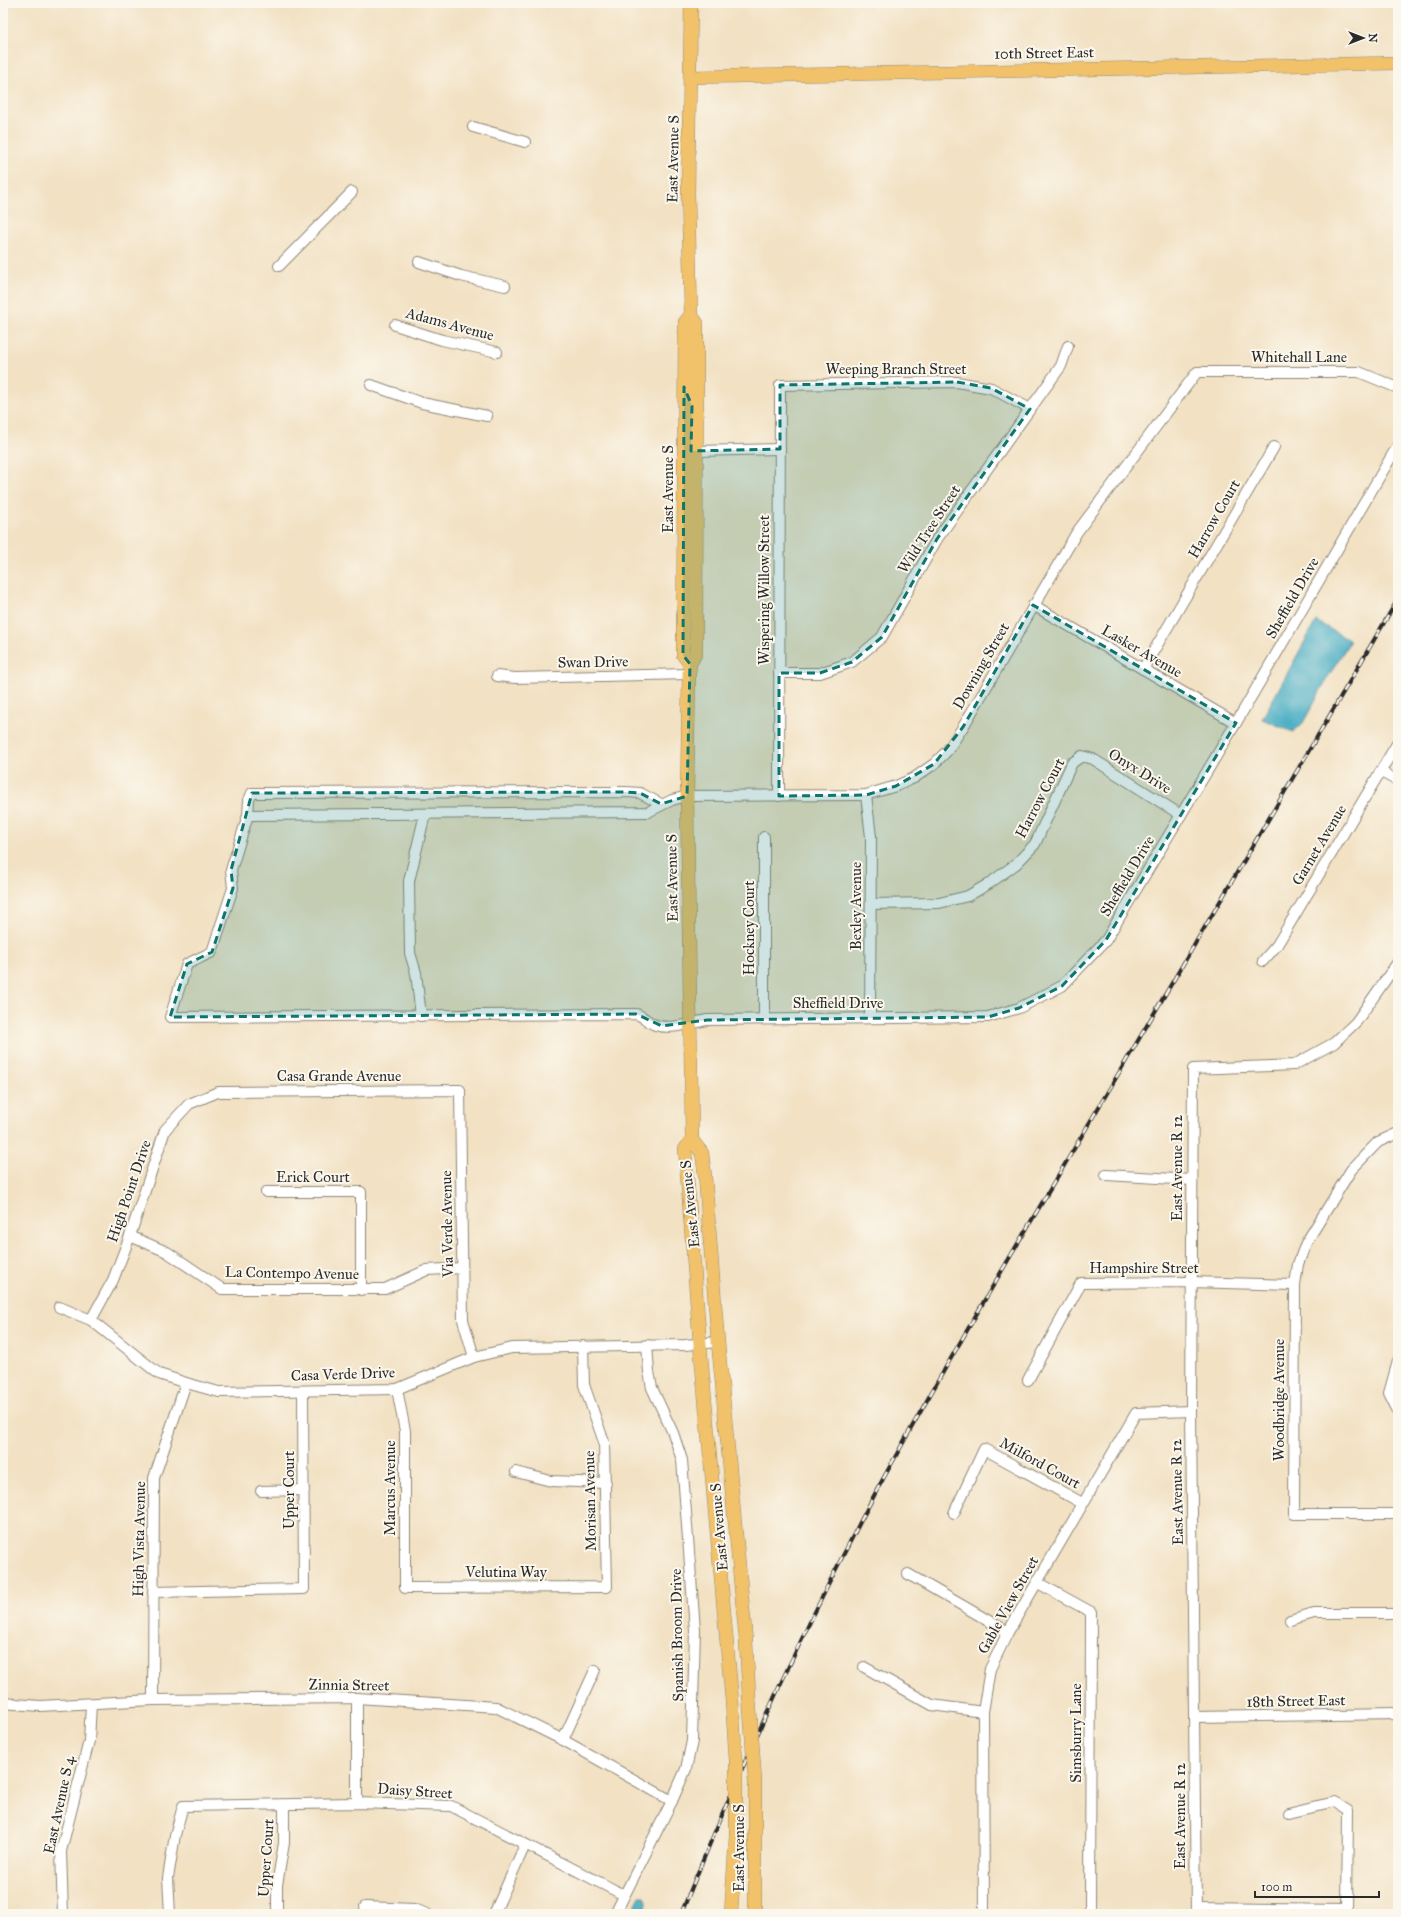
<svg xmlns="http://www.w3.org/2000/svg" width="1401" height="1917" font-family="'IM FELL Great Primer',serif">
<style>
.water{fill:#44acc3;stroke:#386c77}
.lines{fill:none;stroke-linecap:round;stroke-linejoin:round}
.minor-casing{stroke:#8e8677;stroke-width:12}
.major-casing{stroke:#8e8677;stroke-width:14}
.minor{stroke:#fff;stroke-width:10}
.major{stroke:#f2c26a;stroke-width:13}
.rail-casing{stroke:#2b2b2b;stroke-width:4}
.rail{stroke:#fbf7ec;stroke-width:2.5;stroke-dasharray:8;stroke-linecap:butt}
.major-bridge-casing{stroke:#8e8677;stroke-width:14;stroke-linecap:butt}
.major-bridge{stroke:#f2c26a;stroke-width:13}
.marked{fill:#0f766e;fill-opacity:0.2;stroke:#0f766e;stroke-width:3;stroke-dasharray:8 5;stroke-linejoin:round}
.labels{text-anchor:middle;stroke-width:4;stroke-linejoin:round;paint-order:stroke}
.street-label{font-size:15px;fill:#2b2b2b;stroke:#fbf7ec}
</style>
<rect width="100%" height="100%" fill="#fbf7ec"/>
<filter id="ink" filterUnits="userSpaceOnUse"><feTurbulence type="fractalNoise" baseFrequency=".025" numOctaves="2"/><feDisplacementMap in="SourceGraphic" scale="8" xChannelSelector="R" yChannelSelector="G"/><feConvolveMatrix kernelMatrix="1 2 1 2 8 2 1 2 1" color-interpolation-filters="sRGB"/></filter>
<filter id="wash" filterUnits="userSpaceOnUse"><feTurbulence type="fractalNoise" baseFrequency=".012" numOctaves="4" result="noise"/><feDisplacementMap in="SourceGraphic" scale="16" xChannelSelector="R" yChannelSelector="G"/><feGaussianBlur stdDeviation="0.9" result="paint"/><feColorMatrix in="noise" values="0 0 0 0 0 0 0 0 0 0 0 0 0 0 0 0 0 1.4 0 .05"/><feComposite in="paint" operator="in"/></filter>
<g filter="url(#wash)">
<rect width="100%" height="100%" fill="#f2e1c3"/>
<g class="water">
<path d="M1316,621L1349,640V643L1328,677L1303,723L1293,732L1262,719Z"/>
<path d="M640,1896H644L647,1901L646,1914H631Z"/>
</g>
</g>
<g filter="url(#ink)">
<g class="lines">
<defs>
<g id="minor">
<path d="M473,127L525,142"/>
<path d="M419,262L461,276L505,286"/>
<path d="M279,266L352,192"/>
<path d="M395,325L442,340L497,352"/>
<path d="M371,385L422,403L487,416"/>
<path d="M1398,388L1359,372H1197L1077,532L963,727L947,751L934,764L914,778L896,786L866,795L687,796L672,800L648,812L248,815L231,870L233,888L212,952L187,964L170,1017L636,1014C643,1016 647,1021 653,1024C668,1031 691,1023 707,1020L988,1017L1019,1008L1062,986L1106,940L1236,723L1398,445"/>
<path d="M692,447L693,449L697,451L780,449"/>
<path d="M1033,605L1236,723"/>
<path d="M1143,669L1274,447"/>
<path d="M779,673H820L852,662L882,637L937,539L1061,366L1068,346"/>
<path d="M497,676L515,678L689,674"/>
<path d="M1381,772L1398,781"/>
<path d="M866,795L871,837L870,1018"/>
<path d="M779,796L780,385L957,382L991,388L1030,409"/>
<path d="M248,815L249,800L252,793L626,792L640,793L661,804"/>
<path d="M764,837V1019"/>
<path d="M871,904L939,903L968,896L990,883L1016,864L1035,844L1072,763L1082,756L1093,759L1181,815"/>
<path d="M1263,961L1277,945L1398,742"/>
<path d="M421,1016L416,973L410,953L409,881L425,814"/>
<path d="M1398,1133L1378,1142L1351,1170L1306,1243L1298,1264L1295,1285L1294,1514H1398"/>
<path d="M1106,1175L1192,1180"/>
<path d="M266,1192H361V1290"/>
<path d="M130,1236L167,1252L222,1289H385L427,1270L462,1268"/>
<path d="M59,1307L91,1320L159,1374L186,1383L219,1392L397,1389L474,1357L512,1348L685,1345L718,1342"/>
<path d="M91,1320L113,1280L130,1236L165,1130L189,1104L218,1092L460,1090L463,1320L474,1357"/>
<path d="M1398,1361L1389,1393L1398,1411"/>
<path d="M1028,1380L1081,1283L1191,1282L1295,1285"/>
<path d="M397,1389L405,1431V1588L607,1587L604,1442L584,1385L583,1346"/>
<path d="M516,1472L551,1481L606,1483"/>
<path d="M261,1491L304,1490"/>
<path d="M954,1513L984,1449L1082,1503"/>
<path d="M908,1574L1008,1632"/>
<path d="M1038,1583L1091,1612L1090,1914"/>
<path d="M153,1592L304,1589L303,1391"/>
<path d="M1290,1620L1314,1613H1398"/>
<path d="M864,1667L932,1705L983,1712"/>
<path d="M357,1698V1803"/>
<path d="M153,1700L154,1478L186,1383"/>
<path d="M3,1703L40,1706L153,1700L357,1698L496,1707L563,1740L672,1801"/>
<path d="M1194,1717L1398,1714"/>
<path d="M563,1740L595,1670"/>
<path d="M1289,1813L1334,1802L1348,1811L1347,1914"/>
<path d="M365,1907L414,1909L427,1914"/>
<path d="M1196,1907L1347,1909"/>
<path d="M63,1914L61,1851L89,1741L91,1704"/>
<path d="M170,1914L168,1878L175,1835L183,1806L357,1803L451,1806L624,1895"/>
<path d="M277,1914V1885L284,1843V1805"/>
<path d="M494,1914L525,1845"/>
<path d="M615,1914L672,1801L686,1769L692,1741L695,1630L682,1460L673,1433L652,1388L649,1372L647,1345"/>
<path d="M984,1914L983,1712L990,1669L1008,1632L1136,1413L1191,1411"/>
<path d="M1196,1914L1191,1411L1193,1069L1294,1065L1334,1043L1356,1022L1398,962"/>
</g>
<g id="major">
<path d="M691,3L688,193L691,315L697,323L696,653L690,664L689,674L687,796L692,1140L702,1153L705,1176L718,1342L746,1641L749,1695"/>
<path d="M690,77L1398,63"/>
<path d="M690,664L683,655L685,322L691,315"/>
<path d="M692,1140L685,1149L700,1344L732,1701"/>
<path d="M731,1914L736,1835"/>
<path d="M755,1914V1831"/>
</g>
</defs>
<use href="#minor" class="minor-casing"/>
<use href="#major" class="major-casing"/>
<use href="#minor" class="minor"/>
<use href="#major" class="major"/>
<defs>
<path id="rail" d="M681,1914C739,1770 804,1627 877,1490C948,1360 1024,1233 1100,1105C1199,937 1299,768 1398,599"/>
</defs>
<use href="#rail" class="rail-casing"/>
<use href="#rail" class="rail"/>
<defs>
<g id="major-bridge">
<path d="M749,1695L755,1782V1831"/>
<path d="M732,1701L736,1761V1835"/>
</g>
</defs>
<use href="#major-bridge" class="major-bridge-casing"/>
<use href="#major-bridge" class="major-bridge"/>
</g>
</g>
<path class="marked" d="M957,382L991,388L1030,409L937,539L882,637L852,662L820,673H779V796L866,795L896,786L934,764L963,727L1033,605L1236,723L1106,940L1062,986L1019,1008L988,1017L707,1020L662,1026L636,1014L170,1017L187,964L212,952L233,888L231,870L252,793L626,792L640,793L661,804L687,796L690,664L683,655L684,387L692,406L691,451L780,449V385Z"/>
<g class="labels">
<g class="street-label">
<text transform="translate(1044 53) rotate(-1)" y="5">10th Street East</text>
<text transform="translate(673 159) rotate(-89)" y="5">East Avenue S</text>
<text transform="translate(450 324) rotate(15)" y="5">Adams Avenue</text>
<text x="1299" y="362">Whitehall Lane</text>
<text x="896" y="374">Weeping Branch Street</text>
<text transform="translate(668 489) rotate(-90)" y="5">East Avenue S</text>
<text transform="translate(1214 519) rotate(-60)" y="5">Harrow Court</text>
<text transform="translate(929 529) rotate(-57)" y="5">Wild Tree Street</text>
<text transform="translate(764 590) rotate(-90)" y="5">Wispering Willow Street</text>
<text transform="translate(1292 598) rotate(-60)" y="5">Sheffield Drive</text>
<text transform="translate(1142 651) rotate(30)" y="5">Lasker Avenue</text>
<text transform="translate(593 662) rotate(-1)" y="5">Swan Drive</text>
<text transform="translate(981 666) rotate(-60)" y="5">Downing Street</text>
<text transform="translate(1140 771) rotate(32)" y="5">Onyx Drive</text>
<text transform="translate(1040 798) rotate(-62)" y="5">Harrow Court</text>
<text transform="translate(1319 845) rotate(-59)" y="5">Garnet Avenue</text>
<text transform="translate(1127 876) rotate(-59)" y="5">Sheffield Drive</text>
<text transform="translate(672 878) rotate(-91)" y="5">East Avenue S</text>
<text transform="translate(856 906) rotate(-90)" y="5">Bexley Avenue</text>
<text transform="translate(749 928) rotate(-90)" y="5">Hockney Court</text>
<text x="838" y="1008">Sheffield Drive</text>
<text x="339" y="1081">Casa Grande Avenue</text>
<text transform="translate(1177 1168) rotate(-90)" y="5">East Avenue R 12</text>
<text x="313" y="1182">Erick Court</text>
<text transform="translate(129 1191) rotate(-71)" y="5">High Point Drive</text>
<text transform="translate(690 1204) rotate(-96)" y="5">East Avenue S</text>
<text transform="translate(447 1224) rotate(-91)" y="5">Via Verde Avenue</text>
<text x="1144" y="1273">Hampshire Street</text>
<text transform="translate(292 1273) rotate(1)" y="5">La Contempo Avenue</text>
<text transform="translate(343 1374) rotate(-2)" y="5">Casa Verde Drive</text>
<text transform="translate(1279 1400) rotate(-90)" y="5">Woodbridge Avenue</text>
<text transform="translate(1040 1463) rotate(29)" y="5">Milford Court</text>
<text transform="translate(390 1488) rotate(-90)" y="5">Marcus Avenue</text>
<text transform="translate(289 1490) rotate(-90)" y="5">Upper Court</text>
<text transform="translate(1177 1492) rotate(-91)" y="5">East Avenue R 12</text>
<text transform="translate(590 1501) rotate(-91)" y="5">Morisan Avenue</text>
<text transform="translate(719 1527) rotate(-95)" y="5">East Avenue S</text>
<text transform="translate(139 1539) rotate(-89)" y="5">High Vista Avenue</text>
<text x="506" y="1577">Velutina Way</text>
<text transform="translate(1008 1605) rotate(-61)" y="5">Gable View Street</text>
<text transform="translate(677 1635) rotate(-91)" y="5">Spanish Broom Drive</text>
<text transform="translate(349 1685) rotate(1)" y="5">Zinnia Street</text>
<text transform="translate(1296 1701) rotate(-1)" y="5">18th Street East</text>
<text transform="translate(1076 1733) rotate(-90)" y="5">Simsburry Lane</text>
<text transform="translate(415 1791) rotate(4)" y="5">Daisy Street</text>
<text transform="translate(59 1805) rotate(-78)" y="5">East Avenue S 4</text>
<text transform="translate(1180 1816) rotate(-90)" y="5">East Avenue R 12</text>
<text transform="translate(739 1848) rotate(-90)" y="5">East Avenue S</text>
<text transform="translate(266 1858) rotate(-86)" y="5">Upper Court</text>
</g>
</g>
<rect width="1401" height="1917" fill="none" stroke="#fbf7ec" stroke-width="16"/>
<g transform="translate(1363 38) rotate(90)" stroke="#fbf7ec" stroke-width="3" paint-order="stroke">
<path d="M0-3L7 15L0 10L-7 15Z" fill="#2b2b2b"/>
<text y="-6" font-size="11" font-weight="bold" text-anchor="middle" fill="#2b2b2b">N</text>
</g>
<path d="M1255 1891v6h124v-6" fill="none" stroke="#2b2b2b" stroke-width="2"/>
<text x="1261" y="1891" font-size="12" fill="#2b2b2b" stroke="#fbf7ec" stroke-width="3" paint-order="stroke">100 m</text>
</svg>
